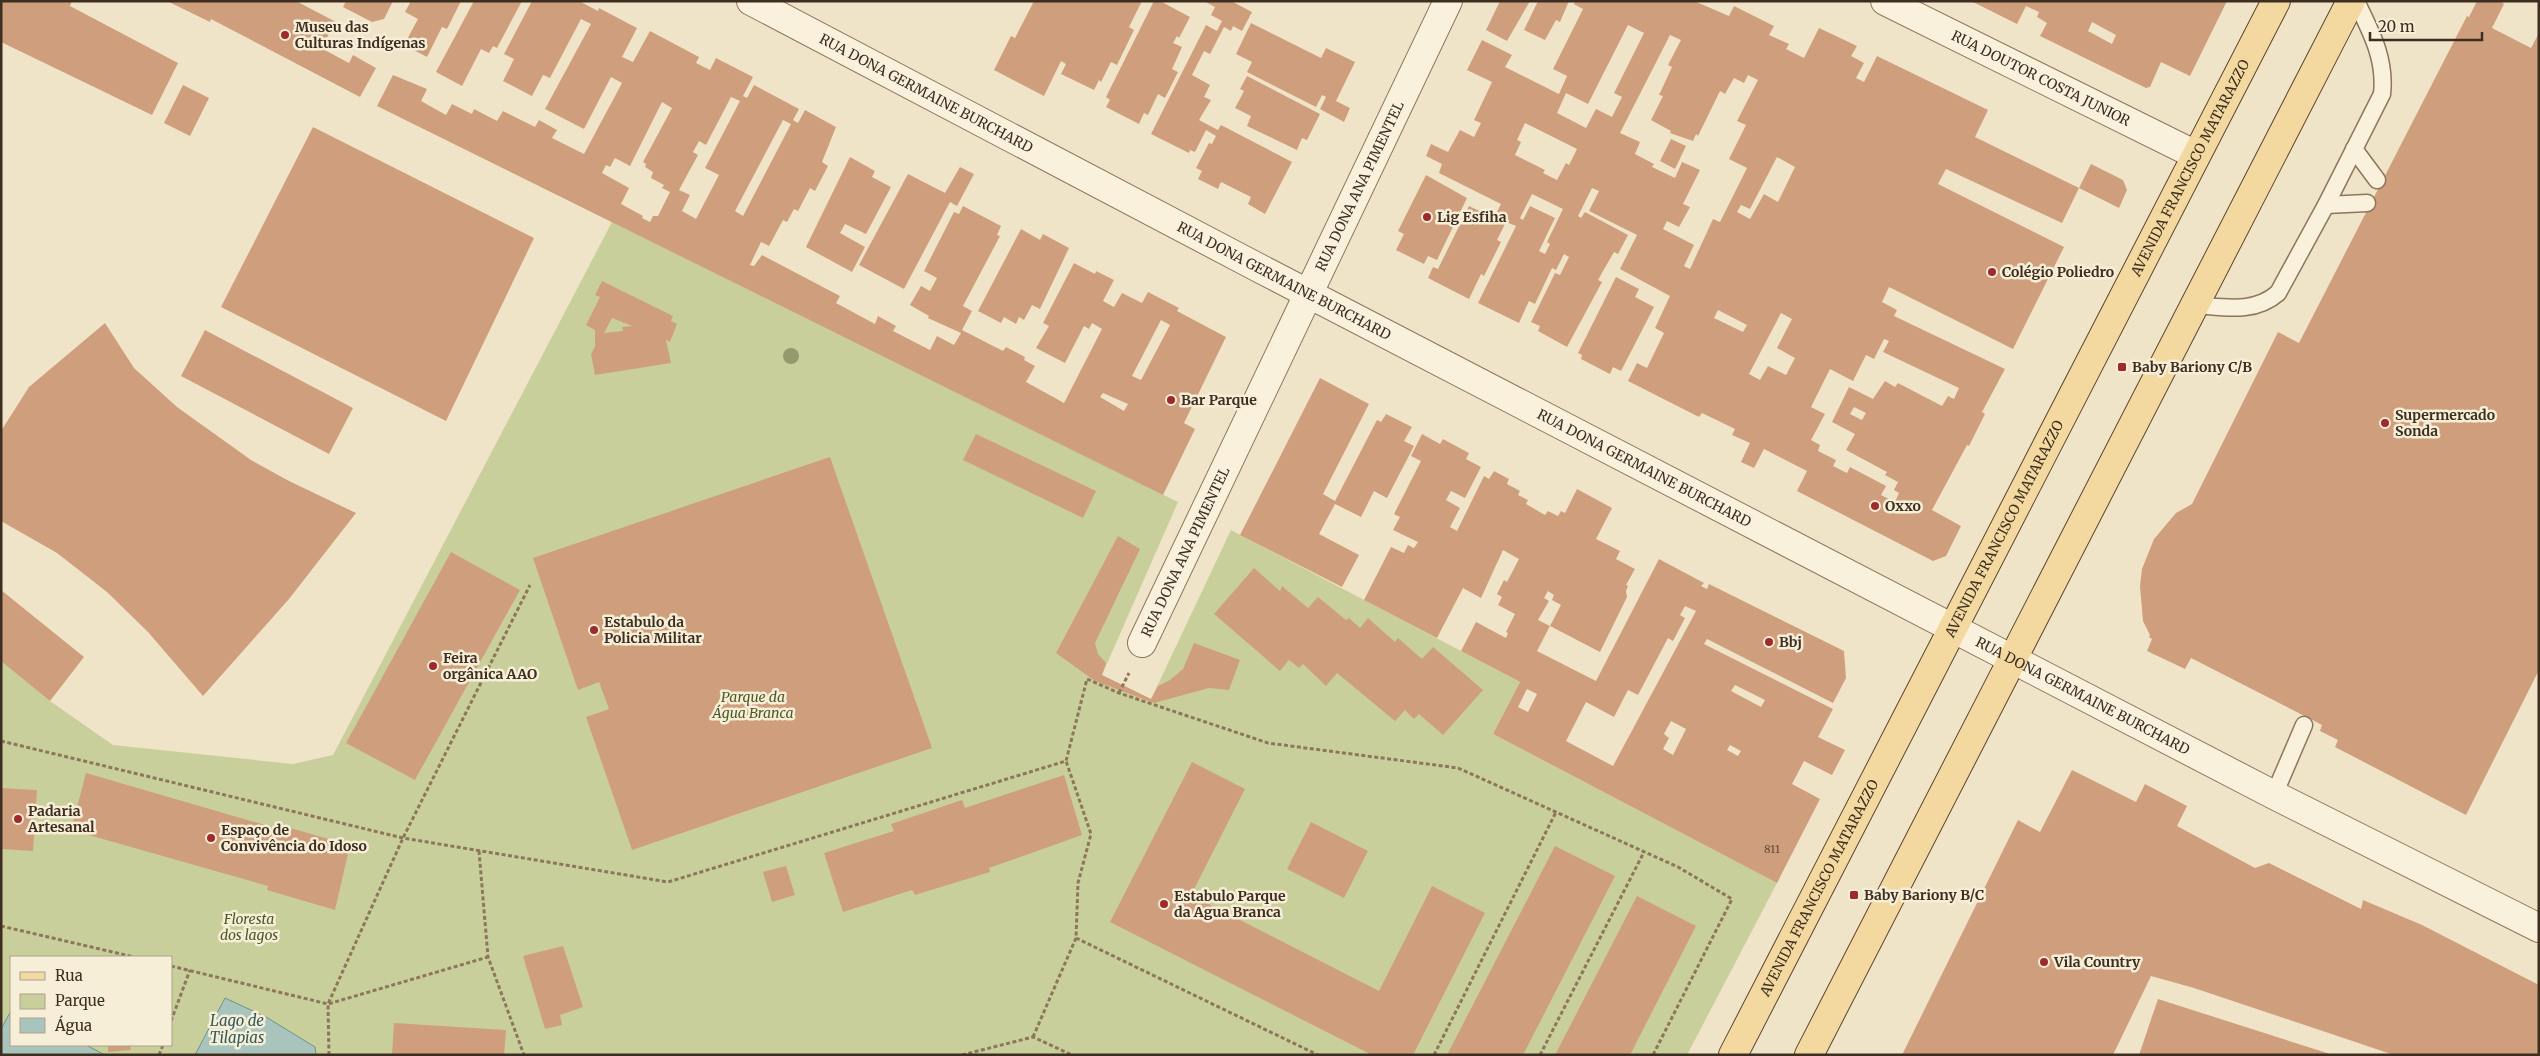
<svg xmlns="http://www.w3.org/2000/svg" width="2540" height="1056" font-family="Merriweather,serif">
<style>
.green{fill:#c9cf9b;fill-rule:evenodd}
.water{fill:#a9c4bc;stroke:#6f938a}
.building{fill:#cf9f7d;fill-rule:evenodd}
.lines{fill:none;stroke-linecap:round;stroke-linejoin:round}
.lane-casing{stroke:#8d765c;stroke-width:19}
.street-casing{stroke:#8d765c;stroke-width:30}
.primary-casing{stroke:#5b4430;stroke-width:30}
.path{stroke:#8d765c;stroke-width:3;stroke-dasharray:4 2.5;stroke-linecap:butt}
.lane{stroke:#faf1dc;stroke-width:16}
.street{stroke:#faf1dc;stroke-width:28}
.primary{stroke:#f3d9a0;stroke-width:28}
.tree{fill:#96986f}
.poi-dot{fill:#9e2a2b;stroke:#f7eed8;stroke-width:2}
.labels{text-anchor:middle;stroke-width:5;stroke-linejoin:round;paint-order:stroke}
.number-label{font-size:11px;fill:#624a37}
.poi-label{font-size:14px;font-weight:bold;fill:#3d2e20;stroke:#f7eed8;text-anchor:start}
.street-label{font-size:14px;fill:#3d2e20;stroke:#f7eed8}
.park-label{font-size:14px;font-style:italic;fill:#4d5a26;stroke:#f7eed8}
.water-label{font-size:15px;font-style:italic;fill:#2f5d5a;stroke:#f7eed8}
</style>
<rect width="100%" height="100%" fill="#f0e4c8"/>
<path class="green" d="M612,222L1178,502L1102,675L1151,699L1231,530L1520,682L1493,734L1777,883L1687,1055H1V660L50,701L113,745L293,764L333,755ZM11,957H171V1045H11Z"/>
<g class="water">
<path d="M225,998L266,1017L315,1047L316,1055H195Z"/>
<path d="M11,1011V1045H86L105,1055H1V1029Z"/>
</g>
<g class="building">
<path d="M1,1H72L70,6L178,63L152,115L1,42Z"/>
<path d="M167,1H296L336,22L321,48L349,63L353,55L376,68L360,97L211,19L210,22Z"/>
<path d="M346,1H393L384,19L372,22L343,7Z"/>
<path d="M411,1H461L447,29L442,27L427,57L404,45L418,19L405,12Z"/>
<path d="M474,1H522L497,48L493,46L489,53L481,49L462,86L436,72Z"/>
<path d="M532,1H579L598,11L599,8L637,28L622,57L633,62L650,31L699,57L696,63L710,70L716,58L753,77L743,96L747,98L754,85L799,109L793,120L798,123L805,110L836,127L822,162L828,166L815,191L810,188L798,211L794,209L787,222L783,220L769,246L761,242L750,265L754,266L762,255L840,296L836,303L875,324L878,316L896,326L893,331L930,350L937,336L954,345L961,333L928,318L929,316L910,305L921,286L930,291L937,278L924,271L954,212L959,214L963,206L1001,226L997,235L1000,236L963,306L972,311L962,330L1003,351L1006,347L1025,357L1024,360L1035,366L1026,382L1064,403L1102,329L1092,323L1089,329L1084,326L1065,363L1036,348L1049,326L1043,323L1074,263L1095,274L1096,271L1114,280L1103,301L1114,307L1122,293L1142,303L1148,292L1179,308L1177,311L1226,337L1184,423L1195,429L1163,495L377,106L393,75L427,89L421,101L446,115L452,104L472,114L474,109L497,121L503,111L535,127L539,120L557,130L552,138L584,154L622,83L611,77L584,129L545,109L591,24L581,19L550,78L543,75L532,96L503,81L514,59L504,54ZM731,97L740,101L705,168L719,175L696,219L682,211L690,195L679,190L698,155L693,152L699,141L706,145ZM662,102L672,108L643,162L646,164L645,167L653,172L651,178L664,185L662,188L670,192L658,216H653L650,222L642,218L643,216L621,204L629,188L602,173L606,165L610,167L615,158L630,166ZM783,120L791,124L743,216L735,211ZM1161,320L1170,325L1141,380L1132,376ZM1103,393L1128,404L1124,411L1100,397Z"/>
<path d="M1034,1H1142L1129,27L1134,30L1117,65L1111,62L1101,82L1099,80L1094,90L1061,74L1066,64L1061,61L1044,96L994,70L1011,36L1015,38Z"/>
<path d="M1154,1H1160L1190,17L1179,38L1177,36L1173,43L1182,47L1172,69L1178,72L1165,98L1158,94L1148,115L1144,113L1139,124L1106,107L1110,100L1106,97Z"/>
<path d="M1204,1H1231L1252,12L1242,31L1233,26L1231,31L1224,27L1210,54L1204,51L1192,75L1210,85L1204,97L1211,100L1199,120L1218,130L1221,125L1292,162L1265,214L1248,204L1251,197L1221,182L1218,189L1198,179L1202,171L1196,168L1209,143L1212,144L1216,136L1206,130L1195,152L1190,150L1189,153L1151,134L1206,25L1217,31L1222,21L1211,15L1215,7Z"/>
<path d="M1500,1H1530L1507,41L1486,30Z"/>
<path d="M1538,1H1569L1560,22L1556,20L1545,40L1524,30Z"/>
<path d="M1575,1H1694L1729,16L1734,6L1774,26L1769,35L1789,44L1786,49L1804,58L1819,28L1857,46L1851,56L1864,63L1856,78L1864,82L1877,56L1988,110L1975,137L2079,188L2091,164L2123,180L2127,190L2119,208L2079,188L2062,223L1946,169L1938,184L2064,247L2013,349L1889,287L1882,302L1897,310L1894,316L2005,369L1982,412L1985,414L1969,446L1967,445L1932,510L1961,526L1946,556L1933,561L1797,491L1807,471L1764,449L1754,468L1741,462L1750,443L1732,435L1735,429L1702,413L1699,417L1628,381L1637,363L1647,368L1664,333L1655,328L1670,296L1620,269L1637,235L1589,211L1599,191L1592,188L1578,216L1581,218L1585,212L1628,235L1618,254L1614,252L1603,271L1598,280L1602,282L1567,347L1538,331L1540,326L1531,322L1555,273L1560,275L1569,257L1564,254L1556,270L1552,268L1535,304L1529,301L1519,323L1478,303L1516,226L1506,222L1497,240L1501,242L1484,276L1481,274L1469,299L1428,278L1433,267L1438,269L1469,206L1494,218L1501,204L1439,173L1442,164L1426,156L1431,144L1448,152L1460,130L1474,137L1481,123L1474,120L1492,82L1467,70L1482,40L1512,55L1505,67L1559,94L1567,76L1553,69L1583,9L1574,4ZM1628,25L1644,33L1614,93L1622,97L1612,117L1596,109L1586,128L1557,113L1566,93L1588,104ZM1670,35L1681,40L1668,65L1672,67L1659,95L1663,96L1651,120L1671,131L1670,133L1693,141L1696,134L1698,136L1720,91L1725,94L1734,78L1744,83L1748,75L1758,80L1737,121L1746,125L1729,159L1747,168L1720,222L1713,219L1690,269L1684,266L1694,245L1663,229L1667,221L1679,227L1690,207L1683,204L1700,170L1682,162L1675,178L1652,167L1654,164L1635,154L1640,142L1620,133ZM1525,123L1577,149L1569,165L1566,163L1557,180L1543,173L1545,170L1515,155L1521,142L1517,140ZM1777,157L1795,167L1778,202L1764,194L1750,219L1737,212L1741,205L1750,209ZM1532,194L1563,209L1547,242L1550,244L1545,254L1539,251L1555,218L1530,206L1523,220L1520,218ZM1718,310L1747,325L1743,332L1714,318ZM1781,313L1792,319L1777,348L1795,358L1786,375L1768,366L1760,380L1749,374ZM1884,339L1889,341L1883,352L1959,388L1954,399L1948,396L1942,406L1898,383L1895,387L1885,381L1873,399L1849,387L1832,422L1855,434L1846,450L1887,472L1885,475L1898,482L1894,490L1899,493L1895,502L1881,495L1886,486L1850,467L1847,473L1833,466L1836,460L1818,451L1820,445L1811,440L1825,414L1811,407L1830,369L1853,381L1866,355L1874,359ZM1854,407L1866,413L1862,420L1850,414Z"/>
<path d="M1971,1H2227L2190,76L2161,62L2150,87L2146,88L2040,36L2047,23L2037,17L2039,12L2026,6L2017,24ZM2092,22L2116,35L2112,44L2088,31Z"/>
<path d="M2477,1H2500L2504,4L2492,28L2531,48L2539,33V670L2466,815L2335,747L2338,740L2320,731L2322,725L2191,658L2185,669L2147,651L2152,639L2149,637L2150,635L2143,621L2140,586L2142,569L2154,539L2176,513L2192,504L2278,332L2299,343L2467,16L2469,17Z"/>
<path d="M1251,23L1321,58L1326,48L1355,62L1336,101L1350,108L1344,122L1320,109L1326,97L1322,95L1316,107L1247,72L1252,62L1236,54Z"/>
<path d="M1247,76L1320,114L1307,140L1302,138L1297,150L1247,126L1251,116L1235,108L1244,91L1240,89Z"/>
<path d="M183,85L209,98L190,136L164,123Z"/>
<path d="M313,127L534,238L446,421L221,307Z"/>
<path d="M1671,139L1686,146L1675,169L1660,161Z"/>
<path d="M850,157L875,171L872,177L891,187L866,234L845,224L840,233L865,247L852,272L806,247Z"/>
<path d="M960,167L974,174L957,206L950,202L904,289L859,265L908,174L945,193Z"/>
<path d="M1426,175L1467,198L1437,260L1428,256L1424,264L1396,250L1404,234L1398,231Z"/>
<path d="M1021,229L1040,240L1043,234L1069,248L1040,309L1032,305L1024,320L1019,317L1016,324L1004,317L1001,323L978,311Z"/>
<path d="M1616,277L1639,289L1635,297L1654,307L1621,371L1613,367L1610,374L1581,359L1582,355L1578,353Z"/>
<path d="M602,281L673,316L671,321L677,324L670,342L666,340L671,363L595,375L591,354L595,347V330L586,325L600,297L595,295ZM612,318L632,326L622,327L623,331L604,333Z"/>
<path d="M105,323L134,368L177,407L251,460L289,481L356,513L289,599L203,696L148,632L107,592L57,553L1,521V431L29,387Z"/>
<path d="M205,330L353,408L329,454L181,376Z"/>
<path d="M1320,378L1369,404L1323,494L1335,501L1377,420L1381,422L1386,414L1412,427L1404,441L1414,446L1387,498L1374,491L1361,517L1335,504L1319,534L1359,555L1342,587L1240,535Z"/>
<path d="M976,434L1096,491L1083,518L963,460Z"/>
<path d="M1422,434L1440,444L1443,439L1469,453L1466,459L1481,467L1465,498L1451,491L1446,500L1460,508L1450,527L1457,531L1484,476L1489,479L1494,471L1509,479L1507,484L1520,491L1518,495L1528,500L1526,504L1545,515L1548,511L1558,516L1561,511L1565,513L1577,489L1612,508L1596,539L1620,551L1616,559L1635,569L1626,585L1628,586L1626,591L1627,597L1600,652L1550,626L1537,651L1596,681L1659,559L1704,583L1701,586L1707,589L1709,584L1844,651L1846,678L1833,703L1707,639L1704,644L1833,709L1818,737L1845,750L1832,775L1804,761L1792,784L1820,799L1777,883L1493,734L1520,682L1461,651L1476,622L1506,638L1508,633L1506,632L1515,614L1498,605L1502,597L1497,594L1504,580L1507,582L1519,559L1503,550L1481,598L1463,588L1437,638L1364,600L1391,547L1404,553L1408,545L1414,548L1418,542L1393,530L1400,517L1394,514L1421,461L1411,456ZM1548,591L1554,595L1552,600L1561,605L1550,626L1538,620L1549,601L1544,598ZM1685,606L1696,611L1613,766L1566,741L1586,702L1614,717L1628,690L1638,695L1668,638L1673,641L1685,618L1680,615ZM1735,685L1765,700L1761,707L1731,691ZM1527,689L1537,694L1528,712L1518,707ZM1671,721L1686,729L1673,755L1663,749L1669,738L1664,734ZM1730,745L1741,751L1738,756L1727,750Z"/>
<path d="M830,457L932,748L632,850L586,717L609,709L599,682L578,690L533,558Z"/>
<path d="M1118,536L1140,549L1095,643L1098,654L1106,663L1102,675L1151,699L1158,686L1170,680L1183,669L1194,643L1240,660L1229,690L1209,688L1154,703L1095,681L1056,653Z"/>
<path d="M451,552L520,590L415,780L346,743Z"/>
<path d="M1254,568L1280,591L1282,586L1308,608L1318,597L1346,620L1349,618L1360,628L1368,618L1395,642L1398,638L1422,659L1433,647L1483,690L1443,735L1419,714L1414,719L1405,710L1395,721L1337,673L1326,686L1303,664L1299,668L1289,660L1280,671L1214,614Z"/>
<path d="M1,590L84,657L50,701L1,661Z"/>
<path d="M1192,762L1245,789L1191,895L1379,991L1432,886L1485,913L1413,1055H1372L1110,922Z"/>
<path d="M2072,770L2136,802L2145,784L2187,806L2177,826L2255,868L2269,863L2361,909L2363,900L2422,925L2539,985V1055H2394L2194,988L2151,976L2113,1055H1902L2018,820L2040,832Z"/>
<path d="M86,773L282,830L283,826L350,845L335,910L267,890L268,886L71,830Z"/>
<path d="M1064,775L1082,835L989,868L990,872L915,895L912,890L843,912L824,853L894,831L891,824L962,800L965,808Z"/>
<path d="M1,788L37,790L33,851L1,849Z"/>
<path d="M1311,822L1368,851L1344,898L1287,869Z"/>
<path d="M1555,846L1615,876L1523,1055H1447Z"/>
<path d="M786,866L795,895L772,902L763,872Z"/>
<path d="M1637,896L1696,926L1630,1055H1555Z"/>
<path d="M563,946L583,1007L560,1015L562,1025L545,1029L523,956Z"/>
<path d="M2158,999L2330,1054V1055H2139Z"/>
<path d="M394,1023L506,1030L504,1055H392Z"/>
<path d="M108,1045H130L131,1050L108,1052Z"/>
</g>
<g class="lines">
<defs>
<g id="lane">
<path d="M2354,149L2377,180"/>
<path d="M2326,205L2367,203"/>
<path d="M2195,305C2224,307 2254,314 2278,293L2326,205L2382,94C2386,59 2371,32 2356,1"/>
<path d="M2274,795L2304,725"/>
</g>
<g id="street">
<path id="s1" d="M751,1L1257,267L2274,795L2539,928"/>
<path id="s2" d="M1885,1L2196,155"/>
<path id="s3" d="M1142,643L1448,1"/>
</g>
<g id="primary">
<path id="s4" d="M1733,1055L2276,1"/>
<path d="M1809,1055L2351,1"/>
</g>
</defs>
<use href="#lane" class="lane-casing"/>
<use href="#street" class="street-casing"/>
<use href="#primary" class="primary-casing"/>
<g class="path">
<path d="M1119,693L1129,673"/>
<path d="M1,741L403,838L668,882L1066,761L1087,679L1119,693L1268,743L1458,768L1678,867L1732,899L1653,1055"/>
<path d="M479,851L488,957L524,1055"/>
<path d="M1,926L134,957"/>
<path d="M1076,938L1318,1055"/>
<path d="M171,966L328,1004L403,838L530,585"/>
<path d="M171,1021L190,970"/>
<path d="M1033,1037L1076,938L1078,883L1091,834L1066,761"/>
<path d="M159,1055L163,1045"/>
<path d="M329,1055L328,1004L488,957"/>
<path d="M962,1055L1033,1037L1072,1055"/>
<path d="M1434,1055L1556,812"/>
<path d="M1540,1055L1644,852"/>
</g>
<use href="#lane" class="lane"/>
<use href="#street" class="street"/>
<use href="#primary" class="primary"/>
</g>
<circle class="tree" cx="791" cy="356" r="8"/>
<g class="poi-dot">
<circle cx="285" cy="35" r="5"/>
<circle cx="1427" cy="217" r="5"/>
<circle cx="1992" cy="272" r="5"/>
<rect x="2117" y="362" width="10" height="10" rx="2.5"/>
<circle cx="1171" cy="400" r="5"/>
<circle cx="2385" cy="423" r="5"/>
<circle cx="1875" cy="506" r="5"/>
<circle cx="594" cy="630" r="5"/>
<circle cx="1769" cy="642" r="5"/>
<circle cx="433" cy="666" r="5"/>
<circle cx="18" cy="819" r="5"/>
<circle cx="211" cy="838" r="5"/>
<rect x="1849" y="890" width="10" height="10" rx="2.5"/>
<circle cx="1164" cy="904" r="5"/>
<circle cx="2044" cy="962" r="5"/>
</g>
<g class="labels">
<g class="number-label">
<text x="1772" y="853">811</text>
</g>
<g class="poi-label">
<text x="295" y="32">Museu das<tspan x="295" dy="16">Culturas Indígenas</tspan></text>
<text x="1437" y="222">Lig Esfiha</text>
<text x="2002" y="277">Colégio Poliedro</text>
<text x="2132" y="372">Baby Bariony C/B</text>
<text x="1181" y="405">Bar Parque</text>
<text x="2395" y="420">Supermercado<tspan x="2395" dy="16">Sonda</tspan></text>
<text x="1885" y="511">Oxxo</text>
<text x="604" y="627">Estabulo da<tspan x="604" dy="16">Policia Militar</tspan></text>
<text x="1779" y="647">Bbj</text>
<text x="443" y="663">Feira<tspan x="443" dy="16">orgânica AAO</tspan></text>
<text x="28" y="816">Padaria<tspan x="28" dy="16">Artesanal</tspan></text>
<text x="221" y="835">Espaço de<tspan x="221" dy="16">Convivência do Idoso</tspan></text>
<text x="1864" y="900">Baby Bariony B/C</text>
<text x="1174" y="901">Estabulo Parque<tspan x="1174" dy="16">da Agua Branca</tspan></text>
<text x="2054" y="967">Vila Country</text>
</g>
<g class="street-label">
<text dy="5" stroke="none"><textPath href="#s2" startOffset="174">RUA DOUTOR COSTA JUNIOR</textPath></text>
<text dy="5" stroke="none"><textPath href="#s1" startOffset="198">RUA DONA GERMAINE BURCHARD</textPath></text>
<text dy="5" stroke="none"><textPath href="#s4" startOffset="998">AVENIDA FRANCISCO MATARAZZO</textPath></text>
<text dy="5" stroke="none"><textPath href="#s3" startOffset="506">RUA DONA ANA PIMENTEL</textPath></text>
<text dy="5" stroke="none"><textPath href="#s1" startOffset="602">RUA DONA GERMAINE BURCHARD</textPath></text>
<text dy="5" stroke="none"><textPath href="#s1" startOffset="1008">RUA DONA GERMAINE BURCHARD</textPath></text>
<text dy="5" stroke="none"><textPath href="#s4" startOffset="592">AVENIDA FRANCISCO MATARAZZO</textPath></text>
<text dy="5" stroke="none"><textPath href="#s3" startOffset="101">RUA DONA ANA PIMENTEL</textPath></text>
<text dy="5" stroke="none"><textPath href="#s1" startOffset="1502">RUA DONA GERMAINE BURCHARD</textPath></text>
<text dy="5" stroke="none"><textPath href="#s4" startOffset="188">AVENIDA FRANCISCO MATARAZZO</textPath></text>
</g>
<g class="park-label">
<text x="753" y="702">Parque da<tspan x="753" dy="16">Água Branca</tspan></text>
<text x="249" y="924">Floresta<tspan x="249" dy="16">dos lagos</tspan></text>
</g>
<g class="water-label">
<text x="237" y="1026">Lago de<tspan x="237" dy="17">Tilapias</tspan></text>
</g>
</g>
<rect width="2540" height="1056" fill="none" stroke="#3d2e20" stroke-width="5"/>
<rect x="10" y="956" width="162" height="90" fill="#f7eed8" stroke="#ada18e"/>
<rect x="20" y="972" width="25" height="8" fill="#f3d9a0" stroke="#ada18e"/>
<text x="55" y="981" font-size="15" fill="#3d2e20">Rua</text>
<rect x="20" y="994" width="25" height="15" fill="#c9cf9b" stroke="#ada18e"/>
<text x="55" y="1006" font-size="15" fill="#3d2e20">Parque</text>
<rect x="20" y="1018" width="25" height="15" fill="#a9c4bc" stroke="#ada18e"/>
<text x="55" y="1031" font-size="15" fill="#3d2e20">Água</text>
<path d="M2370 32v8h112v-8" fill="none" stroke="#3d2e20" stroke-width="2.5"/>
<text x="2378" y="32" font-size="15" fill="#3d2e20" stroke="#f7eed8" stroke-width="4" paint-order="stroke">20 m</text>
</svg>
